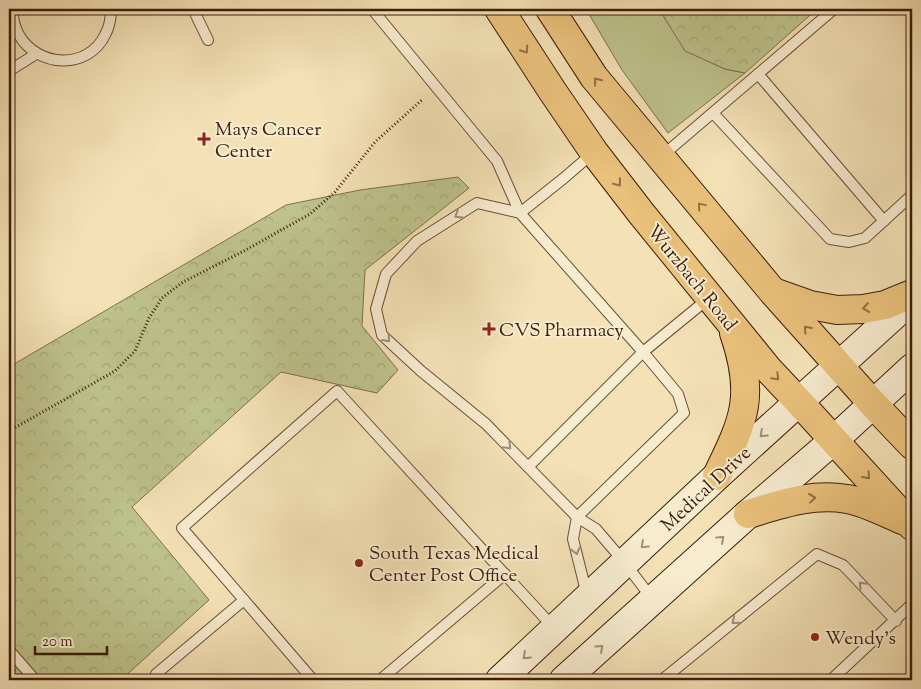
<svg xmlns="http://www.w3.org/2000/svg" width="921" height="689" font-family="'Sorts Mill Goudy',serif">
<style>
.grass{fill:#bec38c;stroke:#7d704b}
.forest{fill:url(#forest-crowns);stroke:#7d704b}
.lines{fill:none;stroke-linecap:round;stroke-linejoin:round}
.lane-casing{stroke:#6a4e35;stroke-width:12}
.secondary-casing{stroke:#3c1c0a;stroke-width:30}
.primary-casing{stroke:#3c1c0a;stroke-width:30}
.path{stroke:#3c1c0a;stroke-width:3;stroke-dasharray:1 2.5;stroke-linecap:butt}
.lane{stroke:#f8ecd0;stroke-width:10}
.secondary{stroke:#f8ecd0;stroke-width:28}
.primary{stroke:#eac17b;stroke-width:28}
.oneway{stroke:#936e42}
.oneway2{stroke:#a38e77}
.poi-dot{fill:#8f2418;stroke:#f8ecd0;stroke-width:2}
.labels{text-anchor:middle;stroke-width:4;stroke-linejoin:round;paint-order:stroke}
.poi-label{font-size:19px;fill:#3c1c0a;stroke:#f8ecd0;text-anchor:start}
.street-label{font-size:19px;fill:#3c1c0a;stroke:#f8ecd0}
</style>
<defs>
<pattern id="forest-crowns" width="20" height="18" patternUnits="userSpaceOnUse" patternTransform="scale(1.25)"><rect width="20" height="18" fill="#bec38c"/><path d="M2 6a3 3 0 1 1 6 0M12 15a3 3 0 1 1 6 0" fill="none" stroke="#a4a777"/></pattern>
</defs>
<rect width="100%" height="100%" fill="#f4e2b6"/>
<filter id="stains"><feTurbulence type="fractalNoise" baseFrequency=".004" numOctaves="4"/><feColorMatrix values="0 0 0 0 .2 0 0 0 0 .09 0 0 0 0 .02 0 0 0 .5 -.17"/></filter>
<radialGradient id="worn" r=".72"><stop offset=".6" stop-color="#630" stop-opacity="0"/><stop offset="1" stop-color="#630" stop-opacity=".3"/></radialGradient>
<path class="grass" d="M586,9H659L686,51L725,69L745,73L668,133L622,70Z"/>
<g class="forest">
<path d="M659,9H817L745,73L725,69L685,51Z"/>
<path d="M458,177L469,188L365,270L362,326L398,370L377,393L281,372L132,507L209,600L121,680H9V367L286,205L360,190Z"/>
</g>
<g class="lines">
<defs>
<g id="lane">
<path d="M13,9C12,17 15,28 19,35C38,68 88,70 105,35C110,26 111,18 111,9"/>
<path d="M193,9L208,40"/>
<path d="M372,9L497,161L520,213L643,352L678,394L684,413L577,517L486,424L421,371L382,335L376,309L386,274L417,241L477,203L520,213"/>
<path d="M9,71L36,54"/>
<path d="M758,74L884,221"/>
<path d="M713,113L830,239L849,242L865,238L912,195"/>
<path d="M662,156L834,9"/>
<path d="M520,213L564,178L594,152"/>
<path d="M528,467L643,352L709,298"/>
<path d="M587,595L573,539L577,517L596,529L625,563L653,600"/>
<path d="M9,650L35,680"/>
<path d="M162,680L156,674L244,600"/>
<path d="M313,680L182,528L337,391L554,628"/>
<path d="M380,680L505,574"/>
<path d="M662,680L817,554L843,565L896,621"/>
<path d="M831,680L912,604"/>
</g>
<g id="secondary">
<path d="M500,680L717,476L912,299"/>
<path d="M564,680L748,514L834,440L912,368"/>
</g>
<g id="primary">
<path d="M499,9L553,92L594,152L641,213L768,369L799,402L912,526"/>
<path d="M550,9L594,77L773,292L873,404L912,445"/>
<path d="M776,293L810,305L837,310L863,309L885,305L912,294"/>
<path d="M717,476C727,454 740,431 744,406C748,381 742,356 734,333"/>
<path d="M748,514C782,504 812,493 847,499C863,501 886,513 902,520"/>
</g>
</defs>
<use href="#lane" class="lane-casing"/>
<use href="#secondary" class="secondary-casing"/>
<use href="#primary" class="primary-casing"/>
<path class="path" d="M9,431L115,371L135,351L149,318L162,298L183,282L242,252L310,214L335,192L375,142L423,99"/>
<use href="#lane" class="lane"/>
<use href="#secondary" class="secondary"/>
<use href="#primary" class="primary"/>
</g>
<defs><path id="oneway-chevron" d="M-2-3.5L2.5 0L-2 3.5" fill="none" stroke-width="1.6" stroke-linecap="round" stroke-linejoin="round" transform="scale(1.25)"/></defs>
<g class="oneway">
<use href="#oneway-chevron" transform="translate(525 50) rotate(57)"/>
<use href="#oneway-chevron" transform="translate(597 81) rotate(-128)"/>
<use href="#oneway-chevron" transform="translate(618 183) rotate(52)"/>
<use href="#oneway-chevron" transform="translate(701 206) rotate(-130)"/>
<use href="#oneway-chevron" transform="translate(866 308) rotate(172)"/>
<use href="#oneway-chevron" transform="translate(807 329) rotate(-132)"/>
<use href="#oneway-chevron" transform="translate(776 377) rotate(45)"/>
<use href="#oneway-chevron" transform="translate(867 476) rotate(48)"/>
<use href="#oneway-chevron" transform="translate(812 498) rotate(-6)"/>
</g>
<g class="oneway2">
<use href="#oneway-chevron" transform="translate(458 215) rotate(148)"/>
<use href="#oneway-chevron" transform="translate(387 339) rotate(48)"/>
<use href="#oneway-chevron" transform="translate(763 434) rotate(137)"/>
<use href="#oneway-chevron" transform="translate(508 446) rotate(45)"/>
<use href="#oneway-chevron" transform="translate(721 539) rotate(-42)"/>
<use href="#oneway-chevron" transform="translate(644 545) rotate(137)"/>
<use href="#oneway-chevron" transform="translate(576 551) rotate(76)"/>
<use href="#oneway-chevron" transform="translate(862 585) rotate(-133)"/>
<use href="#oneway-chevron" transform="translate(735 621) rotate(141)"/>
<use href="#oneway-chevron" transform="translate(600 648) rotate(-42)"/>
<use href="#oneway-chevron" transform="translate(526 656) rotate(137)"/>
</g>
<g class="poi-dot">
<path d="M201.5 131.5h5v5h5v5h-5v5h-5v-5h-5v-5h5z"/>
<path d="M486.5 321.5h5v5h5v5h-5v5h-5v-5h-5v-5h5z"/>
<circle cx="359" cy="563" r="5"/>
<circle cx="815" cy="637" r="5"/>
</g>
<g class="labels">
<g class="poi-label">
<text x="215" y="135">Mays Cancer<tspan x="215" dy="22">Center</tspan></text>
<text x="499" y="336">CVS Pharmacy</text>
<text x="369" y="559">South Texas Medical<tspan x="369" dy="22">Center Post Office</tspan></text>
<text x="825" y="644">Wendy's</text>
</g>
<g class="street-label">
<text transform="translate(693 277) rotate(51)" y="7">Wurzbach Road</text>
<text transform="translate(705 488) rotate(-43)" y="7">Medical Drive</text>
</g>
</g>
<rect width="921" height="689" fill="none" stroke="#f4e2b6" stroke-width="30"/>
<rect x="10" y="10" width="901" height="669" fill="none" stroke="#3c1c0a" stroke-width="2.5"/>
<rect x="15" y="15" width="891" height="659" fill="none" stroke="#3c1c0a"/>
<path d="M35 646v8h72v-8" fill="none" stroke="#3c1c0a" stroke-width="2.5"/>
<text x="42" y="646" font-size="15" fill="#3c1c0a" stroke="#f8ecd0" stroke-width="4" paint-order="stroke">20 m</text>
<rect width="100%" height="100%" filter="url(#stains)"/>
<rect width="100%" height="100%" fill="url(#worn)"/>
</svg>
